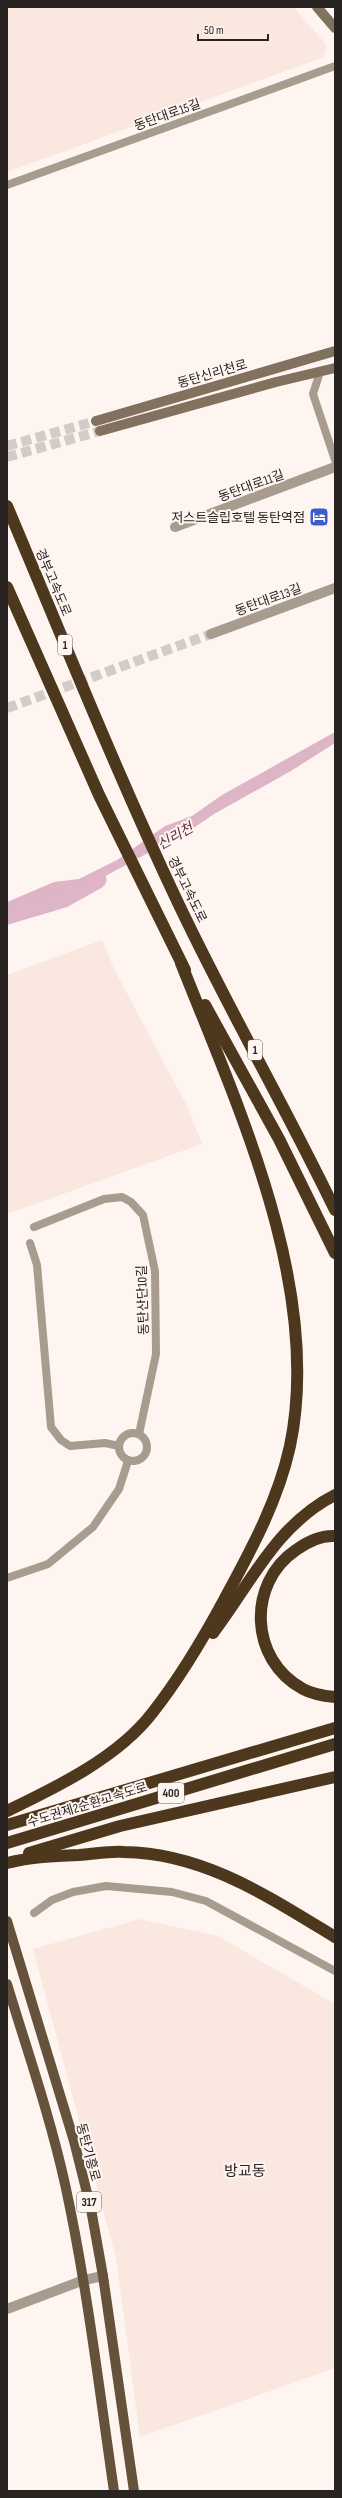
<svg xmlns="http://www.w3.org/2000/svg" width="342" height="2498" font-family="'Sofia Sans Condensed','Noto Sans KR',sans-serif">
<style>
.built{fill:#f9e7e0}
.water{fill:#ddb5c7}
.lines{fill:none;stroke-linecap:round;stroke-linejoin:round}
.river{stroke:#ddb5c7;stroke-width:17}
.tertiary-tunnel{stroke:#d3cbc7;stroke-width:10;stroke-dasharray:10 5;stroke-linecap:butt}
.minor{stroke:#a89c8f;stroke-width:8}
.tertiary{stroke:#a89c8f;stroke-width:10}
.secondary{stroke:#81715e;stroke-width:10}
.primary{stroke:#66523b;stroke-width:10}
.motorway{stroke:#4e381d;stroke-width:12}
.labels{text-anchor:middle;stroke-width:4;stroke-linejoin:round;paint-order:stroke}
.shield{fill:#fef5f1;stroke:#69635f;stroke-width:1}
.shield-label{font-size:12px;font-weight:bold;fill:#292421}
.street-label{font-size:13px;fill:#292421;stroke:#fef5f1}
.poi-label{font-size:13px;fill:#292421;stroke:#fef5f1;text-anchor:end}
.water-label{font-size:14px;font-style:italic;fill:#5c2944;stroke:#fef5f1}
.quarter-label{font-size:15px;fill:#292421;stroke:#fef5f1}
</style>
<rect width="100%" height="100%" fill="#fef5f1"/>
<g class="built">
<path d="M7,7H293L327,45L324,57L7,172Z"/>
<path d="M102,940L114,969L186,1104L202,1144L7,1214V975Z"/>
<path d="M140,1919L218,1936L335,2004V2368L140,2437L116,2258L33,1949Z"/>
</g>
<path class="water" d="M335,732V743L291,771L214,814L192,829L78,891L49,904L7,916V902L54,882L79,879L117,860L165,826L192,816L222,795Z"/>
<g class="lines">
<path class="river" d="M7,916L64,899L98,880"/>
<g class="tertiary-tunnel">
<path d="M7,446L96,421"/>
<path d="M7,457L100,431"/>
<path d="M7,708L211,634"/>
</g>
<g class="minor">
<path d="M7,185L335,66"/>
<path d="M320,372L313,394L335,460"/>
<path d="M34,1227L104,1199L122,1197L131,1202L143,1215L155,1271L156,1354L139,1434"/>
<path d="M30,1243L37,1265L51,1427L61,1440L70,1446L105,1443L119,1446"/>
<circle cx="133" cy="1447" r="14"/>
<path d="M7,1578L48,1564L93,1527L119,1489L128,1461"/>
<path d="M34,1913L52,1900L73,1892L106,1886L172,1892L206,1901L335,1971"/>
</g>
<g class="tertiary">
<path d="M175,527L335,467"/>
<path d="M211,634L335,588"/>
<path d="M7,2309L84,2280L103,2276"/>
</g>
<g class="secondary">
<path d="M317,7L335,28"/>
<path d="M96,421L335,351"/>
<path d="M100,431L276,382L335,368"/>
</g>
<g class="primary">
<path d="M7,1921L74,2141L91,2209L103,2276L134,2491"/>
<path d="M7,1984C27,2050 50,2116 65,2184C87,2285 99,2388 114,2491"/>
</g>
<g class="motorway">
<path d="M7,506C61,634 113,764 172,890C222,998 283,1102 335,1210"/>
<path d="M7,587L99,795L185,970"/>
<path d="M205,1005L279,1139L335,1253"/>
<path d="M335,1536C321,1535 307,1542 296,1550C247,1583 249,1660 303,1689C312,1694 324,1696 335,1697"/>
<path d="M213,1633C251,1583 276,1525 335,1495"/>
<path d="M7,1811C57,1787 119,1757 153,1712C179,1679 204,1637 224,1600C251,1550 278,1501 290,1446C323,1289 238,1107 181,963"/>
<path d="M7,1825L335,1728"/>
<path d="M7,1843L335,1744"/>
<path d="M29,1853L120,1826L335,1777"/>
<path d="M7,1863C31,1857 54,1856 79,1855C94,1854 109,1851 124,1852C204,1853 269,1897 335,1937"/>
</g>
</g>
<defs>
<symbol id="hotel-square" viewBox="-11 -11 22 22"><rect x="-9" y="-9" width="18" height="18" rx="4" fill="#3d5cce" stroke="#fef5f1"/><path d="M-6-4.5h1.5V1H6V5H4.5V3h-9V5H-6ZM-4 0a1.8 1.8 0 1 1 3.6 0ZM.5 0V-2.5h3Q6-2.5 6 0Z" fill="#fff"/></symbol>
</defs>
<g fill-rule="evenodd">
<use href="#hotel-square" x="308" y="506" width="22" height="22"/>
</g>
<g class="labels">
<g class="shield">
<rect x="58" y="635" width="14" height="20" rx="3"/>
<rect x="248" y="1040" width="14" height="20" rx="3"/>
<rect x="158" y="1783" width="26" height="20" rx="3"/>
<rect x="77" y="2192" width="24" height="20" rx="3"/>
</g>
<g class="shield-label">
<text x="65" y="649">1</text>
<text x="255" y="1054">1</text>
<text x="171" y="1797">400</text>
<text x="89" y="2206">317</text>
</g>
<g class="street-label">
<text transform="translate(167 114) rotate(-20)" y="5">동탄대로15길</text>
<text transform="translate(212 373) rotate(-16)" y="5">동탄신리천로</text>
<text transform="translate(251 485) rotate(-20)" y="5">동탄대로11길</text>
<text transform="translate(54 582) rotate(67)" y="5">경부고속도로</text>
<text transform="translate(268 599) rotate(-20)" y="5">동탄대로13길</text>
<text transform="translate(188 889) rotate(64)" y="5">경부고속도로</text>
<text transform="translate(142 1300) rotate(-92)" y="5">동탄산단10길</text>
<text transform="translate(87 1804) rotate(-17)" y="5">수도권제2순환고속도로</text>
<text transform="translate(89 2152) rotate(75)" y="5">동탄기흥로</text>
</g>
<g class="poi-label">
<text x="305" y="522">저스트슬립호텔 동탄역점</text>
</g>
<g class="water-label">
<text transform="translate(175 836) rotate(-30)" y="5">신리천</text>
</g>
<g class="quarter-label">
<text x="245" y="2176">방교동</text>
</g>
</g>
<rect width="342" height="2498" fill="none" stroke="#292421" stroke-width="16"/>
<path d="M198 34v6h70v-6" fill="none" stroke="#292421" stroke-width="2"/>
<text x="204" y="34" font-size="12" fill="#292421" stroke="#fef5f1" stroke-width="3" paint-order="stroke">50 m</text>
</svg>
